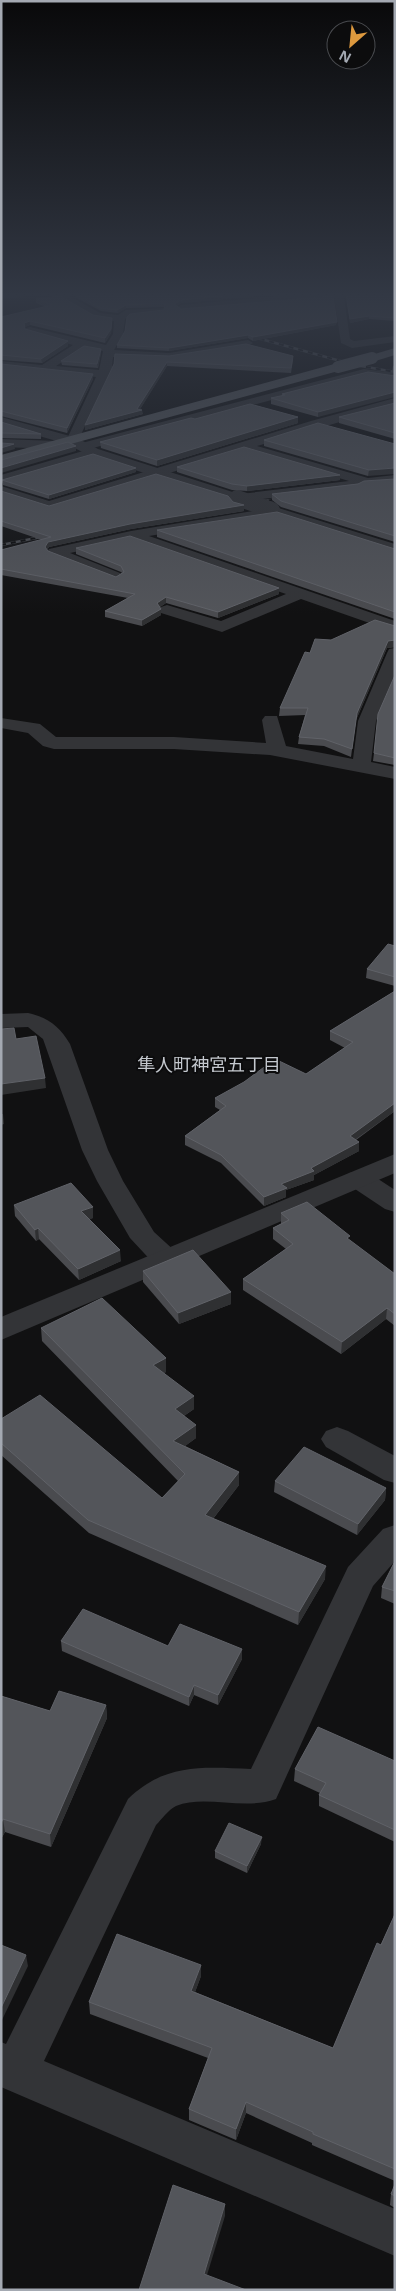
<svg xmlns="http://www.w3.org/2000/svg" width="396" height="2291" font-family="'Noto Sans','Noto Sans JP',sans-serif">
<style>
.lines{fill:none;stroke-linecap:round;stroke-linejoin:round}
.minor{fill:#333437;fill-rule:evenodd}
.tertiary{fill:#333437;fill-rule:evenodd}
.trunk{fill:#575a5e;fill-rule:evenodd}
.rail-casing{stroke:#4a4c50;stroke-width:2.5}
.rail{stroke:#0c0c0d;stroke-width:2;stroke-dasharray:5;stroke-linecap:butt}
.tertiary-bridge{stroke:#333437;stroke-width:16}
.trunk-bridge{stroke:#575a5e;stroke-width:12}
.wall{fill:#4a4b4f}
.shaded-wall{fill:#2f3032}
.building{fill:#53555a;stroke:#606268}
.labels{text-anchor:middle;stroke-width:4;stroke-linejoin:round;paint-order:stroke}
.neighbourhood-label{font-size:18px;fill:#c4c8ce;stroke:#0c0c0d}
</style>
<rect width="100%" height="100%" fill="#111112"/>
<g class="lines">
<g class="minor">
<path d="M1,293H33L28,296L1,299Z"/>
<path d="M51,293H64L100,313L118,315L126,310L164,308V312L129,316L125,319L123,334L114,350L169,353L248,340L253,343L248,346L169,359L113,357L112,368L78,441L72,445L66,441L96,377L1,367V361L42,365L73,345L26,332V328L30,327L106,345L113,334L114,321L94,318ZM84,348L103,351L99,370L56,366Z"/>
<path d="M313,293H355L344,297L350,339L354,341L395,336V342L352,348L341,343L334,297L181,311L176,308L181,305Z"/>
<path d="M364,369L395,373V380L364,375L93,448L100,452L98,455L1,483V475L83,451L77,447L78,444Z"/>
<path d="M395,398V406L257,446L368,478L395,475V483L363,485L357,488L237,502L232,501L230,498L232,495L349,481L244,450L49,510L1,495V486L49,501L311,421Z"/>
<path d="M1,439L57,441L63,445L57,449L1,447Z"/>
<path d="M277,507L284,511L282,514L149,536L395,621V632L301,599L222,632L161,613L159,610L161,607L167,605L221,621L286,594L130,540L70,553L120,573L123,576L120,579L115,581L49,555L47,552L49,549L131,531Z"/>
<path d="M395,648V675L376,721L371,762L395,767V779L270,755L174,749H54L43,746L28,733L1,728V718L40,724L56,737H174L266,743L262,720L265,716H277L286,746L353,759L358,721L387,653L389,649Z"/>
<path d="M28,1013C49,1018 59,1026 70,1044L108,1150L123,1181L154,1232L177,1253L181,1260L177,1267L167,1269L157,1267L130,1238L97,1181L82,1150L43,1039L28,1027L1,1028V1014Z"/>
<path d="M359,1171L369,1173L395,1190V1212L385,1209L349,1185L346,1179L349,1173Z"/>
<path d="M337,1427L348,1431L395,1456V1483L384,1480L326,1447L321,1439L326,1431Z"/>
<path d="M395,1525V1561L373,1586L276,1799C244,1811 205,1794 176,1806C168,1810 162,1819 156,1825L44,2061L395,2209V2256L1,2087V2042L6,2044L128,1799C165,1763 203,1767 251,1769L348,1567L383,1529Z"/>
</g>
<g class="tertiary">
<path d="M1,417L77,438L98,449L242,495L244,498L237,502L232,501L88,455L67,444L1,425Z"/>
<path d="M272,506L395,544V554L267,513L265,510L267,507Z"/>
<path d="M395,1154V1173L1,1340V1317Z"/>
</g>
<g class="trunk">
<path d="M395,348V355L372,362L366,358L368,356Z"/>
<path d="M338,363L342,364L344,367L342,370L1,463V455Z"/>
</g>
<defs>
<g id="rail">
<path d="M250,336L355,365L395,372"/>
<path d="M229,506L286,498"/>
<path d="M1,545L51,535"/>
</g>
</defs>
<use href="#rail" class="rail-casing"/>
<use href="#rail" class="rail"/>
<path class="tertiary-bridge" d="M237,498L272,510"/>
<path class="trunk-bridge" d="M338,367L372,358"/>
</g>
<g class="wall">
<path d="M74,293H290L181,303L177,306L181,309L336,325L253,341L248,338L169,351L117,348V345L164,310L165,307L126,308L118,313L101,311L75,297Z"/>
<path d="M395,293V321L369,319L350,323L346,295Z"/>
<path d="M36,299L93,315L112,323L111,333L105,343L30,325L25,327V329L68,341V346L42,363L1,360V317L46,307L36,303Z"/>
<path d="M101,349V353L98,368L62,365L61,361Z"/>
<path d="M115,354L293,360L291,373L167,366L140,409L143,414L85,430V425L114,364Z"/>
<path d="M1,364L93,379L67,433L1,416Z"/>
<path d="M395,365V371H392L393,366Z"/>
<path d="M395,376L318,417L271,404V398L282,396V394Z"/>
<path d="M395,403V439L339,423V417Z"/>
<path d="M298,417V423L157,466L101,448L100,442L195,419Z"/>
<path d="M1,422L41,434V439L1,438Z"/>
<path d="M264,440L395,444L368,476L264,446Z"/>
<path d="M177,467L340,475V480L247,491L232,490L177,472Z"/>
<path d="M136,472L49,499L3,485L2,480Z"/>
<path d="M395,479V542L281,507L272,500V494Z"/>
<path d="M1,491L49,506L233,502L244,505V511L131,529L49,547L47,550L48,551L116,577L122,573L121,572L76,554V548L279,588V594L218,618L166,603L160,607L161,615L142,626L105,617V611L128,598L1,575V550L42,540L1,526Z"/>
<path d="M157,530L395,549V619L157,537Z"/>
<path d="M395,626V647L387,648L356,720L351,757L324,746L298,744L299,737L305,715L279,716L280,708L310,653L331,640Z"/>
<path d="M395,675V765L373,761L374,753Z"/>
<path d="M395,946V986L366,978L367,969Z"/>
<path d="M395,991V1111L356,1140L359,1151L314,1175V1180L286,1190V1197L264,1206L221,1163L185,1145V1136L220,1110L215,1107V1098L306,1074L345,1048L330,1040V1031Z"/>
<path d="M14,1205L93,1218L89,1219L121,1261L79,1280L39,1239L36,1241L15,1216Z"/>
<path d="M281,1213L350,1241L395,1274V1326L386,1319L341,1354L243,1290V1279L286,1249L273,1239V1228L281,1224Z"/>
<path d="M143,1271L231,1304L179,1324L143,1282Z"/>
<path d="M41,1328L166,1358V1372L164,1373L194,1409L184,1416L196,1438L185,1446L239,1472V1485L213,1519L325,1579L298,1625L89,1533L1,1455V1419L162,1498L178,1481L42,1341Z"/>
<path d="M275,1481L386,1488L385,1500L357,1535L274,1492Z"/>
<path d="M395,1561V1604L381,1598L382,1587Z"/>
<path d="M61,1641L168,1646L242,1659L218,1705L194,1695L189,1706L62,1651Z"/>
<path d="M1,1696L50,1711L106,1705L107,1718L51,1847L5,1832L1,1839Z"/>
<path d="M395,1761V1842L319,1806V1795L320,1793L294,1781L295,1769Z"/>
<path d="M261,1844L247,1873L215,1858V1851Z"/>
<path d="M395,1914V2181L312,2145V2143L246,2113L236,2140L189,2120V2109L208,2058L90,2014L89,2002L201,1976L195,1992L333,2048Z"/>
<path d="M395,2184V2208L390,2205L391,2194Z"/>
</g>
<g class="shaded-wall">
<path d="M253,293H290L181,303L174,307V304L181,300Z"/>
<path d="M126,305V308L118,313L117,310Z"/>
<path d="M369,316V319L350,323V319Z"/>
<path d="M112,318L111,333L105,343V338Z"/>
<path d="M30,321V325L25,327L24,323Z"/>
<path d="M337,322L336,325L253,341V337Z"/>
<path d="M248,335V338L169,351V348Z"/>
<path d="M68,341V346L42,363L41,359Z"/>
<path d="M101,349V353L98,368L97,364Z"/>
<path d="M167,362V366L139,411L142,410L143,414L85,430V425L137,409Z"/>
<path d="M93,374V379L67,433V428Z"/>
<path d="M395,392V397L318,417V412Z"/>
<path d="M298,417V423L157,466V460Z"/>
<path d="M14,444L15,449L1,453V448Z"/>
<path d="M76,446V451L1,473V468Z"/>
<path d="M136,468V472L49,499V495Z"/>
<path d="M395,468V474L368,476L369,470Z"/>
<path d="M340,475V480L247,491V486Z"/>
<path d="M244,505V511L131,529L49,547L45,553V547L48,542L130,524Z"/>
<path d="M279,588V594L218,618V612Z"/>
<path d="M166,597V603L157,609V603Z"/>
<path d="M161,609V615L142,626V620Z"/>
<path d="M395,640V647L387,648L356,720L351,757L357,713L388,641Z"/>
<path d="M45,1078L46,1088L1,1095V1084Z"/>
<path d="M395,1103V1111L349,1144L350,1136Z"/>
<path d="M1,1114H3L4,1124L1,1125Z"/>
<path d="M359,1142V1151L314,1175V1180L286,1190V1197L264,1206V1197L281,1184Z"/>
<path d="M93,1207V1218L82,1223L81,1211Z"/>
<path d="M38,1228L39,1239L36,1241L35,1230Z"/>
<path d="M120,1250L121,1261L79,1280L78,1269Z"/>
<path d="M231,1292V1304L179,1324L178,1313Z"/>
<path d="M387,1308L386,1319L341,1354L342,1342Z"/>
<path d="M166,1358V1372L154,1378L153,1365Z"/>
<path d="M194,1396V1409L175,1422V1409Z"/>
<path d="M196,1425V1438L174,1454L173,1441Z"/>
<path d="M239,1472V1485L205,1529V1515Z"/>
<path d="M386,1488L385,1500L357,1535L358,1524Z"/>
<path d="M326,1566L325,1579L298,1625L299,1612Z"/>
<path d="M242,1649V1659L218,1705V1695Z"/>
<path d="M194,1685V1695L189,1706V1697Z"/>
<path d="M106,1705L107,1718L51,1847L50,1834Z"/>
<path d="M3,1819L5,1832L1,1839V1823Z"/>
<path d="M262,1837L261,1844L247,1873V1866Z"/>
<path d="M26,1955L28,1966L1,2022V2008Z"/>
<path d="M201,1965V1976L191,2003V1991Z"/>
<path d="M246,2102V2113L236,2140V2129Z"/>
<path d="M225,2204V2216L204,2285V2274Z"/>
</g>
<g class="building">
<path d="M74,293H253L181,300L174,304L181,309L333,296L337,322L253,337L248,335L169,348L117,345L125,331L127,317L130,314L164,310L165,303L126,305L117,310L100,308Z"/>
<path d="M351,293H395V318L369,316L350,319L346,295Z"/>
<path d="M60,296L93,315L112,318L111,329L105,338L30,321L24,323L25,329L68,341L41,359L1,355V317L52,305L36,299Z"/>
<path d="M246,344L293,356L291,368L167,362L137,409L142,410L85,425L114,364L115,354L169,356Z"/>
<path d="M84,346L101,349L97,364L61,361Z"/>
<path d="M1,364L93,374L67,428L1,411Z"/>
<path d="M368,372L395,376V392L318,412L271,398L285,395L282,394Z"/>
<path d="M395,403V433L339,417Z"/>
<path d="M250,404L298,417L157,460L100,442L191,418L195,419Z"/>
<path d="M1,422L41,434L1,433Z"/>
<path d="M318,423L395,444V468L369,470L264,440Z"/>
<path d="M68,442L76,446L1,468V460Z"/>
<path d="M1,443L14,444L1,448Z"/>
<path d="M244,447L340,475L247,486L232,484L177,467Z"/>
<path d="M93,454L136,468L49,495L2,480Z"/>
<path d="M156,474L228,496L233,502L244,505L130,524L48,542L45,547L48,551L116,577L124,572L121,566L76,548L130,536L279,588L218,612L166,597L157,603L161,609L142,620L105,611L135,594L1,569V550L51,537L1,521V491L49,506Z"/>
<path d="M395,479V536L281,501L272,494L358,484L364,481Z"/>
<path d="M277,512L395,549V612L157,530Z"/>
<path d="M375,620L395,626V640L388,641L357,713L352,749L324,739L299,737L308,708H280L305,652L310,653L315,639L331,640Z"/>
<path d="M395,675V758L374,753L378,714Z"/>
<path d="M388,944L395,946V977L367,969Z"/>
<path d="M395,991V1103L350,1136L359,1142L311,1168L314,1171L281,1184L287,1188L264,1197L221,1155L185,1136L226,1106L215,1098L244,1082L275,1059L306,1074L353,1042L330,1031Z"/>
<path d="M14,1028L16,1039L36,1036L45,1078L1,1084V1029Z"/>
<path d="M71,1183L93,1207L81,1211L120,1250L78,1269L38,1228L35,1230L14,1205Z"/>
<path d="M307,1202L350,1236L347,1238L395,1274V1314L387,1308L342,1342L243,1279L293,1244L273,1228L289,1220L281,1213Z"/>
<path d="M193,1250L231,1292L178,1313L143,1271Z"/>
<path d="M102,1298L166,1358L153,1365L194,1396L175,1409L196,1425L173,1441L239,1472L205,1515L326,1566L299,1612L88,1520L1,1443V1419L40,1395L162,1498L185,1474L41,1328Z"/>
<path d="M304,1447L386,1488L358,1524L275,1481Z"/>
<path d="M395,1561V1591L382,1587Z"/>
<path d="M83,1609L168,1646L180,1624L242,1649L218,1695L194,1685L189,1697L61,1641Z"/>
<path d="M59,1691L106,1705L50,1834L3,1819L1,1823V1696L50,1711Z"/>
<path d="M318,1727L395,1761V1830L319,1795L326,1783L295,1769Z"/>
<path d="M229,1823L262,1837L247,1866L215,1851Z"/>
<path d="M395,1914V2169L313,2134V2132L246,2102L236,2129L189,2109L212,2048L89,2002L117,1934L201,1965L191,1991L333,2048L377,1943L381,1945Z"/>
<path d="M1,1945L26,1955L1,2008Z"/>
<path d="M395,2184V2196L391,2194Z"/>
<path d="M173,2185L225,2204L204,2274L246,2290H139Z"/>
</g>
<linearGradient id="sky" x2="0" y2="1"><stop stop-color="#09090a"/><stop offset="0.48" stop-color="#323844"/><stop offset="1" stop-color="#323844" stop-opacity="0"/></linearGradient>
<rect width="396" height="614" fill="url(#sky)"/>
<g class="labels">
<g class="neighbourhood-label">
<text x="209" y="1071">隼人町神宮五丁目</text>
</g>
</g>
<rect width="396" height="2291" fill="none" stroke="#a4a9b2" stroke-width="5"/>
<g transform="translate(351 45) rotate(207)"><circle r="24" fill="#0c0c0d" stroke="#494b4f"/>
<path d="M0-4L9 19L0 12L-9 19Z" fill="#dd993e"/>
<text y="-8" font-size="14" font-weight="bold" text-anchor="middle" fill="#a4a9b2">N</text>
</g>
</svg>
